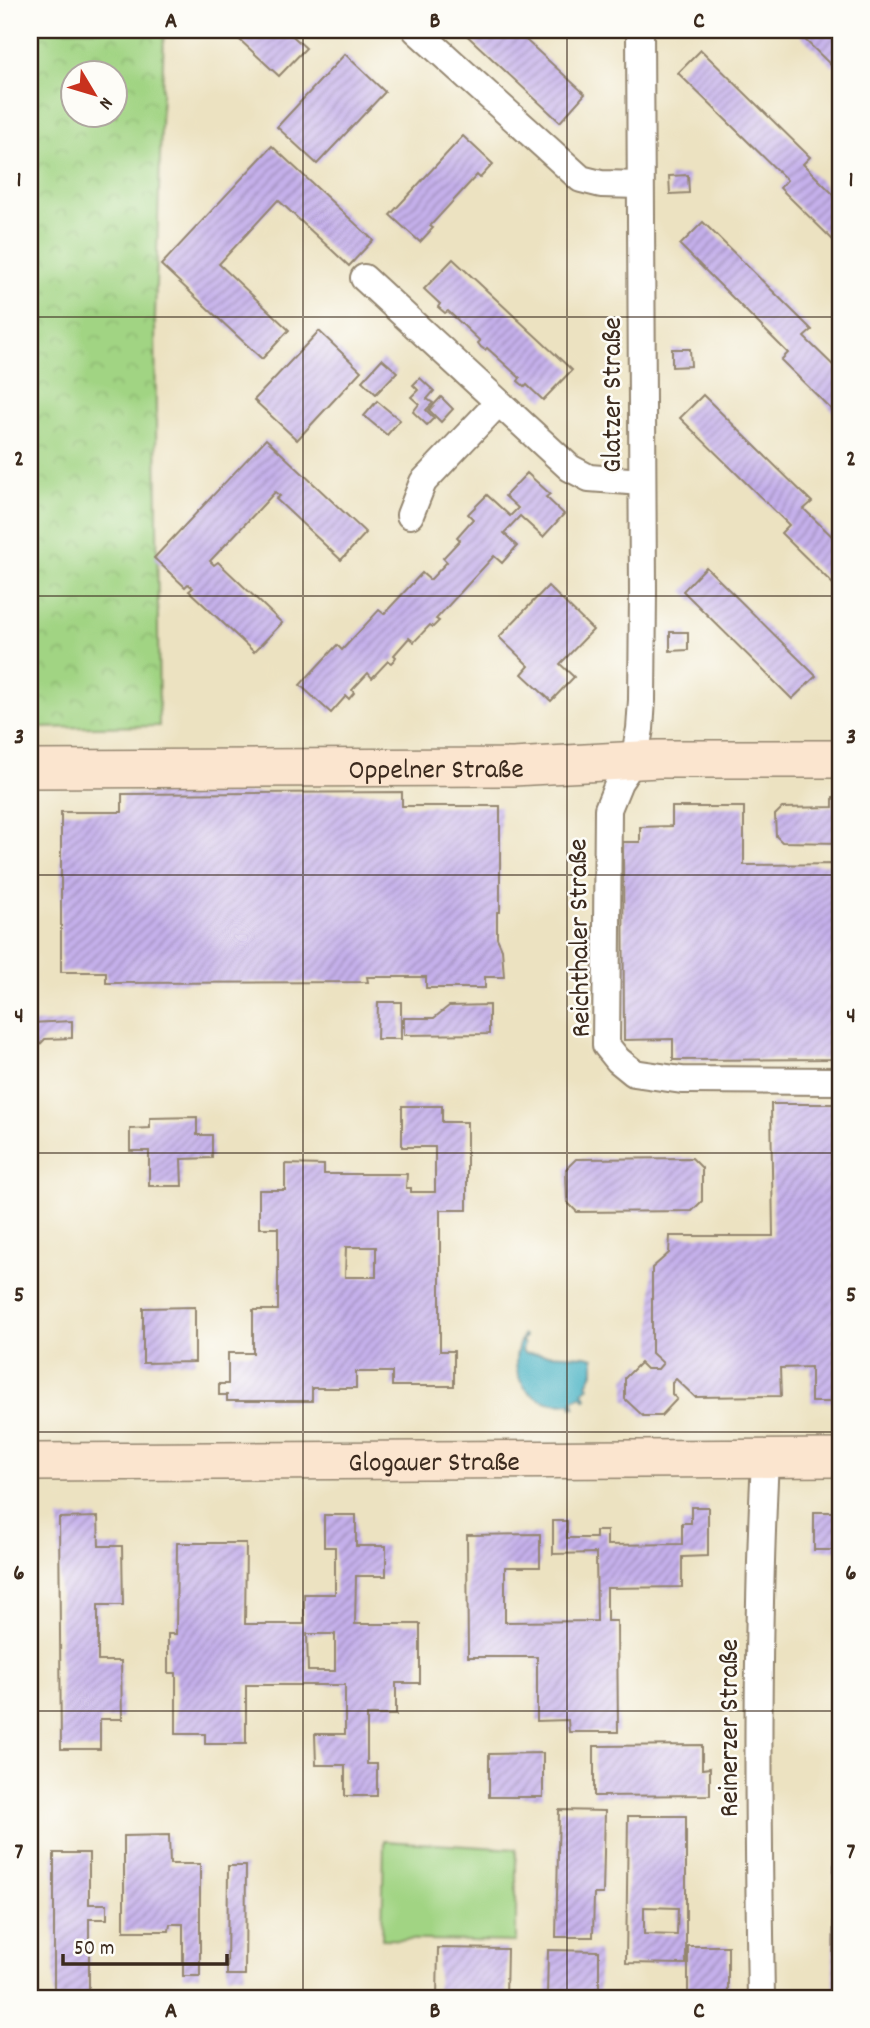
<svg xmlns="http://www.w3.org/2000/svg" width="870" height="2028" font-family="Dekko,sans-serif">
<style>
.park{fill:url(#park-crowns);stroke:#6e7f50;stroke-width:2;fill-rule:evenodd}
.pitch{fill:#a1d483;stroke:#6e7f50;stroke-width:2}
.water{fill:#48b3c5;stroke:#426e72;stroke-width:2}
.building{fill:url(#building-hatch);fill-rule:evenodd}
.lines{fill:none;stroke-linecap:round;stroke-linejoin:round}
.street-casing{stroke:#948670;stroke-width:30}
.secondary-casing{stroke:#948670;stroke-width:40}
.street{stroke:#fff;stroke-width:26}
.secondary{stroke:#fbe5cf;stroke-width:37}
.grid{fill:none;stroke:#3b2a1e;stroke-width:2;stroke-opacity:0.55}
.labels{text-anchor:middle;stroke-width:5;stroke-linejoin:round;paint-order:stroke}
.street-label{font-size:28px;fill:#3b2a1e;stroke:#fdfcf7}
.neatline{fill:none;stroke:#3b2a1e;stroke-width:2.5}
.grid-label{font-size:23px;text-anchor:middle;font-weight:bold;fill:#3b2a1e}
</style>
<defs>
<pattern id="park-crowns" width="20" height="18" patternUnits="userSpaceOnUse" patternTransform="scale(1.75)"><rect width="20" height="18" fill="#a1d483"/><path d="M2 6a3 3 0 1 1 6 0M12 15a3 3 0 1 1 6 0" fill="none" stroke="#8cb671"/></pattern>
<pattern id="building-hatch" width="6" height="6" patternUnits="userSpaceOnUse" patternTransform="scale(1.75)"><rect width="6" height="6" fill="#c5b0eb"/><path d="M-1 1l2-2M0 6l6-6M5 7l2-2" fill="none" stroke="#a18fbe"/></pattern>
</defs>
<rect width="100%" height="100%" fill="#fdfcf7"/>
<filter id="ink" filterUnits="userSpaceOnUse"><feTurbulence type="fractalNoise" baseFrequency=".0143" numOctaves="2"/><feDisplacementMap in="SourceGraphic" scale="14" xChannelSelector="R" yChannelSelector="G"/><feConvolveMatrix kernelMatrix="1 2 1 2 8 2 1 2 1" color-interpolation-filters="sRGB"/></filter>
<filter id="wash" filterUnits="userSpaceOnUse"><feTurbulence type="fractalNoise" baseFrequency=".00686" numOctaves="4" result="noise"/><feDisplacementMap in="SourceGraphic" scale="28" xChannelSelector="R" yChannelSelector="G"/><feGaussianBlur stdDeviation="1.57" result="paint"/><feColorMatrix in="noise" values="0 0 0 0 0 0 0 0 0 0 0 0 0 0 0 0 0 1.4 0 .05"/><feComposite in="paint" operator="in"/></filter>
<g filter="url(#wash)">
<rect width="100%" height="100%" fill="#ece2c1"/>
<path class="park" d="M30,30H164L155,317L159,726L30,728ZM74,74H116V116H74Z"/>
<path class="pitch" d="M384,1841L516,1849V1942L382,1939Z"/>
<path class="water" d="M523,1335L525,1336L522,1342L524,1344L522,1350L524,1353L586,1356L594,1358V1371L587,1384L589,1387L583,1392L587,1398L585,1400L582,1396L573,1400L575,1407L572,1408L571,1403C528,1409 503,1373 523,1335Z"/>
<g id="blocks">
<g class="building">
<path d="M229,30H286L306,48L279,76Z"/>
<path d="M461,30H515L585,94L560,122Z"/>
<path d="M795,30H840V59L833,67Z"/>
<path d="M701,50L810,157L803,164L840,201V237L835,242L780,188L787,180L678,73Z"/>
<path d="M345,54L385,92L317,164L277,127Z"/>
<path d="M463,136L493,164L480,178L477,175L430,226L433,228L420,242L390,215Z"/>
<path d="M272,146L373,240L349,266L278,200L219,264L289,330L262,359L161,265Z"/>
<path d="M688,175L689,193L670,194L669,176Z"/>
<path d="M703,222L812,330L804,337L840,372V410L836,414L781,360L788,353L680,245Z"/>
<path d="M453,259L572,370L543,400L527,385L525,387L518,381L520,378L487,348L485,350L481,347L478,343L480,341L448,311L445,313L438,307L440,304L424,289Z"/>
<path d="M319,331L361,371L297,440L254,400Z"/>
<path d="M672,349H690L691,366L672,367Z"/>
<path d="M382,359L397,372L376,394L362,381Z"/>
<path d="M420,378L434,391L427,399L433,403L426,410L434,418L427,425L413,412L419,404L411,397L418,390L413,385Z"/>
<path d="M703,395L812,502L804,509L840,544V583L836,587L781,533L789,525L680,418Z"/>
<path d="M441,397L453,409L441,422L429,410Z"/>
<path d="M377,401L400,420L387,435L364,416Z"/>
<path d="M266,439L366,533L341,560L276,499L280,496L275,492L263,505L210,561L214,565L218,562L282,623L254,652L189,591L193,588L188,584L185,587L154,558Z"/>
<path d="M527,473L550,494L546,497L564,514L543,537L520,516L504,533L517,546L502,563L494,556L436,619L439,621L433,627L430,625L414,642L409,638L394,655L396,657L394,660L391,663L388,661L372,678L368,673L352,690L354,693L349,699L346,696L331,713L300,685L337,645L342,650L379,610L384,614L422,573L430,580L447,562L443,558L460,540L457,537L473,519L468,514L487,495L510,516L518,508L505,496Z"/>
<path d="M706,567L816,676L792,699L683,591Z"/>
<path d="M548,586L593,630L560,664L574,677L551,701L522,674L529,666L499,637Z"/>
<path d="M670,632H688V650L670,651Z"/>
<path d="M402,792V806H500V912H497V938L502,949L504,977H485V988H426V977H367L368,982L106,983V972H61V812H122V794Z"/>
<path d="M833,797H840V843L782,842L776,836L775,815L782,808L833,807Z"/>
<path d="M672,807H744V865L840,864V1059L673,1060V1039L624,1040L623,842H640V827L672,826Z"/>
<path d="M378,1002H401V1039H377Z"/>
<path d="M489,1005V1034L404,1035V1018H434L449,1006Z"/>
<path d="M72,1021V1038L45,1039L33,1052H30V1023Z"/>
<path d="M771,1104H840V1402H811V1367L780,1368L781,1396L695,1397L676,1379L672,1383V1394L677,1399L661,1416H643L625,1399V1378L640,1363L646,1369H658L663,1363L652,1353V1268L669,1253L670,1236H773Z"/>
<path d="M402,1106H442V1122H467V1210H440V1351H454V1386H392V1372H356V1388H312V1401H227V1395H219V1384H228V1353H253V1310H278V1228H259V1190H285V1164L324,1165V1174H407L406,1188H411V1192H435V1147H402ZM346,1247H376V1277H345Z"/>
<path d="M197,1117V1135H212V1158L181,1159L182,1186H149V1151H130V1129L150,1128V1118Z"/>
<path d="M692,1158L702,1168V1201L692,1211L577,1212L567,1202L566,1169L576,1159Z"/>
<path d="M195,1307V1362L143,1363V1308Z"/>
<path d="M691,1507H708V1556L682,1557V1587L607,1588V1621H617L618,1732H569L568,1720L537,1721V1657H468L467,1535L540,1534V1567H505V1622L597,1621L596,1553L553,1554V1521H567V1538H596V1531H607V1545L682,1544V1523H691Z"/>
<rect x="814" y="1512" width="26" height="38"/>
<path d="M324,1515H356V1546H386V1576H356L355,1624H420V1683H396V1715H367V1764H377V1796H345V1765H316L315,1734H345V1685H246V1744H205V1734H176V1673H168V1634H176L177,1543H246L245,1624H304V1594H335V1547H324ZM307,1634H335V1671H308Z"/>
<path d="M98,1517L99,1546H122L123,1605H98V1661H121L122,1719H100V1749H61L59,1518Z"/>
<path d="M702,1745V1769L710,1768V1795L594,1796V1746Z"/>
<path d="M543,1753V1797H489V1754Z"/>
<path d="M559,1810L605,1811L603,1894H594L593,1937H556Z"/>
<path d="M628,1816H686V1964L626,1963ZM644,1907L678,1908L677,1935L644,1934Z"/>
<path d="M169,1835L170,1864H200V1976H183V1924H170L169,1931H124V1836Z"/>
<path d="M54,1853H89V1904H107V1919H89V1998H54Z"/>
<path d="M834,1865H840V1998H833Z"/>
<path d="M228,1866H246L245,1975H227Z"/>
<rect x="688" y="1946" width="40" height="52"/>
<path d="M438,1948L507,1949L506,1998H437Z"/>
<path d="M548,1950L599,1951V1998H547Z"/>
</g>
</g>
</g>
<g filter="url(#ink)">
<use href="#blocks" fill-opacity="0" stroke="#948670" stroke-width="2"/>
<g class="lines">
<defs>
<g id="street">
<path d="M416,30L581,179L601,184L640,185"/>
<path d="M640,30L643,592L642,700L640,729L634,760L619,782L608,809L606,1045L618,1060L634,1073L682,1080L840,1081"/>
<path d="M364,278L570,468L589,478L642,482"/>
<path d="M410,515L423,482L498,403"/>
<path d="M761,1998C758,1818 756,1639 765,1459"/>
</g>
<g id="secondary">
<path id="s1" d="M30,769L513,767L658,759H840"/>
<path id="s2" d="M30,1462L840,1458"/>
</g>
</defs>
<use href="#street" class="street-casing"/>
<use href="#secondary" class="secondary-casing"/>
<use href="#street" class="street"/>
<use href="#secondary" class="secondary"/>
</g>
</g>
<path class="grid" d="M303,30V1998M567,30V1998M30,317H840M30,596H840M30,875H840M30,1153H840M30,1432H840M30,1711H840"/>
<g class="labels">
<g class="street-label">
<text transform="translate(610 395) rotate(-90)" y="10">Glatzer Straße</text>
<text dy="10" stroke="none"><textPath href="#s1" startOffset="406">Oppelner Straße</textPath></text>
<text transform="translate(577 938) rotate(-91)" y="10">Reichthaler Straße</text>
<text dy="10" stroke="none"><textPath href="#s2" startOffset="404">Glogauer Straße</textPath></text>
<text transform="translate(727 1728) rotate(-90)" y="10">Reinerzer Straße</text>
</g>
</g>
<rect width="870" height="2028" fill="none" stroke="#fdfcf7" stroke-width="77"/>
<g transform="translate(94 94) rotate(128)"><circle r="33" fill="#fdfcf7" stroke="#afa8a0" stroke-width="2"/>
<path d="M0-5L12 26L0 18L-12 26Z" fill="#c8321e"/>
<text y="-10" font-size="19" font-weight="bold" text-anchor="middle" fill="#3b2a1e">N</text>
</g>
<path d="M63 1954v10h164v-10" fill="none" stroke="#3b2a1e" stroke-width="3.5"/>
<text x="74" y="1954" font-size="21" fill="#3b2a1e" stroke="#fdfcf7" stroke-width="5" paint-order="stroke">50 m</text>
<rect x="38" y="38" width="794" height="1952" class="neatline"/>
<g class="grid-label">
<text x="171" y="27">A</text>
<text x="435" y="27">B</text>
<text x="699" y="27">C</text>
<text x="19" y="186">1</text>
<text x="851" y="186">1</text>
<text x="19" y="465">2</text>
<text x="851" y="465">2</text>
<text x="19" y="743">3</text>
<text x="851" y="743">3</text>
<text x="19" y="1022">4</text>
<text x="851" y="1022">4</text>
<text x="19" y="1301">5</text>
<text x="851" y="1301">5</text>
<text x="19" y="1579">6</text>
<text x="851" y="1579">6</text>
<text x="19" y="1858">7</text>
<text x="851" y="1858">7</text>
<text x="171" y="2017">A</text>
<text x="435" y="2017">B</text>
<text x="699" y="2017">C</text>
</g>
</svg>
